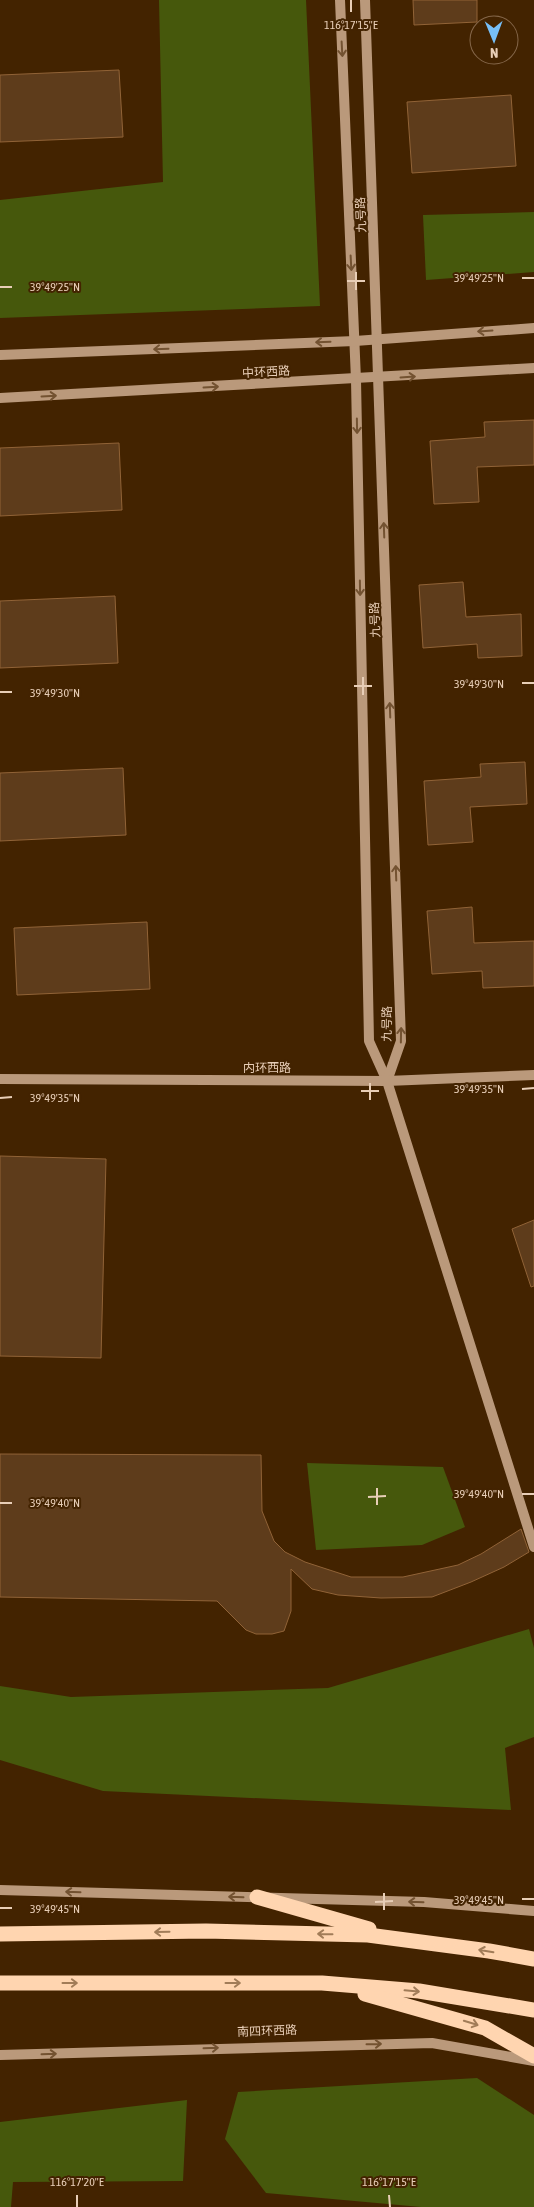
<svg xmlns="http://www.w3.org/2000/svg" width="534" height="2207" font-family="'Asap Condensed','Noto Sans SC',sans-serif">
<style>
.green{fill:#46580c}
.building{fill:#5e3c1b;stroke:#916337}
.lines{fill:none;stroke-linecap:round;stroke-linejoin:round}
.secondary{stroke:#ba997b;stroke-width:10}
.highway{stroke:#ffd5b0;stroke-width:15}
.oneway{stroke:#735231}
.oneway2{stroke:#a17c58}
.ticks{fill:none;stroke:#e8ceb7;stroke-width:2}
.labels{text-anchor:middle;stroke-width:4;stroke-linejoin:round;paint-order:stroke}
.street-label{font-size:12px;fill:#e8ceb7;stroke:#432300}
.ticks-label{font-size:12px;text-anchor:middle;fill:#e8ceb7;stroke:#432300;stroke-width:4;stroke-linejoin:round;paint-order:stroke}
</style>
<rect width="100%" height="100%" fill="#432300"/>
<g class="green">
<path d="M159,0H306L320,306L0,318V200L163,182Z"/>
<path d="M534,212V272L426,280L423,215Z"/>
<path d="M307,1463L443,1467L465,1527L422,1545L316,1550Z"/>
<path d="M529,1629L534,1648V1737L505,1748L511,1810L103,1791L0,1760V1686L71,1697L328,1688Z"/>
<path d="M477,2078L534,2115V2207H421L266,2193L225,2139L238,2092Z"/>
<path d="M187,2100L183,2181L13,2182L11,2207H0V2122Z"/>
</g>
<g class="building">
<path d="M413,0H477V22L414,25Z"/>
<path d="M119,70L123,137L0,142V75Z"/>
<path d="M511,95L516,166L412,173L407,102Z"/>
<path d="M534,420V465L477,467L479,502L434,504L430,441L485,437L484,422Z"/>
<path d="M119,443L122,510L0,516V448Z"/>
<path d="M463,582L466,617L521,614L522,656L478,658L477,644L423,648L419,585Z"/>
<path d="M115,596L118,663L0,668V601Z"/>
<path d="M525,762L527,804L470,807L473,842L428,845L424,781L481,777L480,764Z"/>
<path d="M123,768L126,835L0,841V773Z"/>
<path d="M472,907L474,943L534,941V986L483,988L482,971L432,974L427,911Z"/>
<path d="M147,922L150,989L17,995L14,928Z"/>
<path d="M0,1156L106,1159L101,1358L0,1356Z"/>
<path d="M534,1220V1286L531,1287L512,1229Z"/>
<path d="M0,1454L261,1455L262,1511L274,1541L285,1552L305,1562L351,1577H403L458,1565L481,1554L521,1529L529,1552L504,1567L471,1582L432,1597L381,1598L338,1595L312,1589L291,1569V1611L284,1631L272,1634H256L246,1630L217,1601L0,1597Z"/>
</g>
<g class="lines">
<g class="secondary">
<path d="M340,0L356,380L369,1041L387,1081L534,1547"/>
<path d="M365,0L401,1041L387,1081"/>
<path d="M0,355L355,341L534,328"/>
<path d="M0,398L534,368"/>
<path d="M0,1079L387,1081L534,1075"/>
<path d="M0,1890L424,1902L534,1911"/>
<path d="M0,2055L432,2043L534,2061"/>
</g>
<g class="highway">
<path d="M257,1897L369,1929"/>
<path d="M0,1934L206,1931L368,1935L489,1951L534,1959"/>
<path d="M0,1983H322L419,1991L534,2010"/>
<path d="M365,1994L485,2028L534,2056"/>
</g>
</g>
<defs><path id="oneway-shaft" d="M-6 0H5M1.5-3L5.5 0L1.5 3" fill="none" stroke-width="1.6" stroke-linecap="round" stroke-linejoin="round" transform="scale(1.25)"/></defs>
<g class="oneway">
<use href="#oneway-shaft" transform="translate(342 49) rotate(87)"/>
<use href="#oneway-shaft" transform="translate(351 263) rotate(87)"/>
<use href="#oneway-shaft" transform="translate(485 331) rotate(176)"/>
<use href="#oneway-shaft" transform="translate(323 342) rotate(178)"/>
<use href="#oneway-shaft" transform="translate(161 349) rotate(178)"/>
<use href="#oneway-shaft" transform="translate(408 377) rotate(-4)"/>
<use href="#oneway-shaft" transform="translate(211 387) rotate(-3)"/>
<use href="#oneway-shaft" transform="translate(49 396) rotate(-3)"/>
<use href="#oneway-shaft" transform="translate(357 426) rotate(89)"/>
<use href="#oneway-shaft" transform="translate(384 530) rotate(-92)"/>
<use href="#oneway-shaft" transform="translate(360 588) rotate(89)"/>
<use href="#oneway-shaft" transform="translate(390 710) rotate(-92)"/>
<use href="#oneway-shaft" transform="translate(396 873) rotate(-92)"/>
<use href="#oneway-shaft" transform="translate(401 1035) rotate(-89)"/>
<use href="#oneway-shaft" transform="translate(73 1892) rotate(-178)"/>
<use href="#oneway-shaft" transform="translate(236 1897) rotate(-178)"/>
<use href="#oneway-shaft" transform="translate(416 1902) rotate(-178)"/>
<use href="#oneway-shaft" transform="translate(374 2044) rotate(-1)"/>
<use href="#oneway-shaft" transform="translate(211 2048) rotate(-2)"/>
<use href="#oneway-shaft" transform="translate(49 2054) rotate(-2)"/>
</g>
<g class="oneway2">
<use href="#oneway-shaft" transform="translate(162 1932) rotate(179)"/>
<use href="#oneway-shaft" transform="translate(325 1934) rotate(-179)"/>
<use href="#oneway-shaft" transform="translate(486 1951) rotate(-171)"/>
<use href="#oneway-shaft" transform="translate(70 1983)"/>
<use href="#oneway-shaft" transform="translate(233 1983)"/>
<use href="#oneway-shaft" transform="translate(412 1991) rotate(5)"/>
<use href="#oneway-shaft" transform="translate(471 2023) rotate(17)"/>
</g>
<path class="ticks" d="M351,0V12M356,272V290M522,278H534M347,281H365M0,287H12M363,677V695M522,683H534M354,686H372M0,692H12M370,1083V1100M522,1089L534,1088M361,1091H379M0,1098L12,1097M377,1488V1505M522,1494H534M368,1497L386,1496M0,1503H12M384,1893V1910M522,1899H534M375,1902L393,1901M0,1908H12M77,2195V2207M389,2195L390,2207"/>
<g class="labels">
<g class="street-label">
<text transform="translate(361 215) rotate(-92)" y="4">九号路</text>
<text transform="translate(266 372) rotate(-3)" y="4">中环西路</text>
<text transform="translate(375 620) rotate(-92)" y="4">九号路</text>
<text transform="translate(387 1024) rotate(-89)" y="4">九号路</text>
<text x="267" y="1072">内环西路</text>
<text transform="translate(267 2031) rotate(-2)" y="4">南四环西路</text>
</g>
</g>
<g class="ticks-label">
<text x="351" y="29">116°17'15"E</text>
<text x="479" y="282">39°49'25"N</text>
<text x="55" y="291">39°49'25"N</text>
<text x="479" y="688">39°49'30"N</text>
<text x="55" y="697">39°49'30"N</text>
<text x="479" y="1093">39°49'35"N</text>
<text x="55" y="1102">39°49'35"N</text>
<text x="479" y="1498">39°49'40"N</text>
<text x="55" y="1507">39°49'40"N</text>
<text x="479" y="1904">39°49'45"N</text>
<text x="55" y="1913">39°49'45"N</text>
<text x="77" y="2186">116°17'20"E</text>
<text x="389" y="2186">116°17'15"E</text>
</g>
<g transform="translate(494 40) rotate(179)"><circle r="24" fill="#432300" stroke="#856749"/>
<path d="M0-4L9 19L0 12L-9 19Z" fill="#77bff7"/>
<text y="-8" font-size="14" font-weight="bold" text-anchor="middle" fill="#e8ceb7">N</text>
</g>
</svg>
